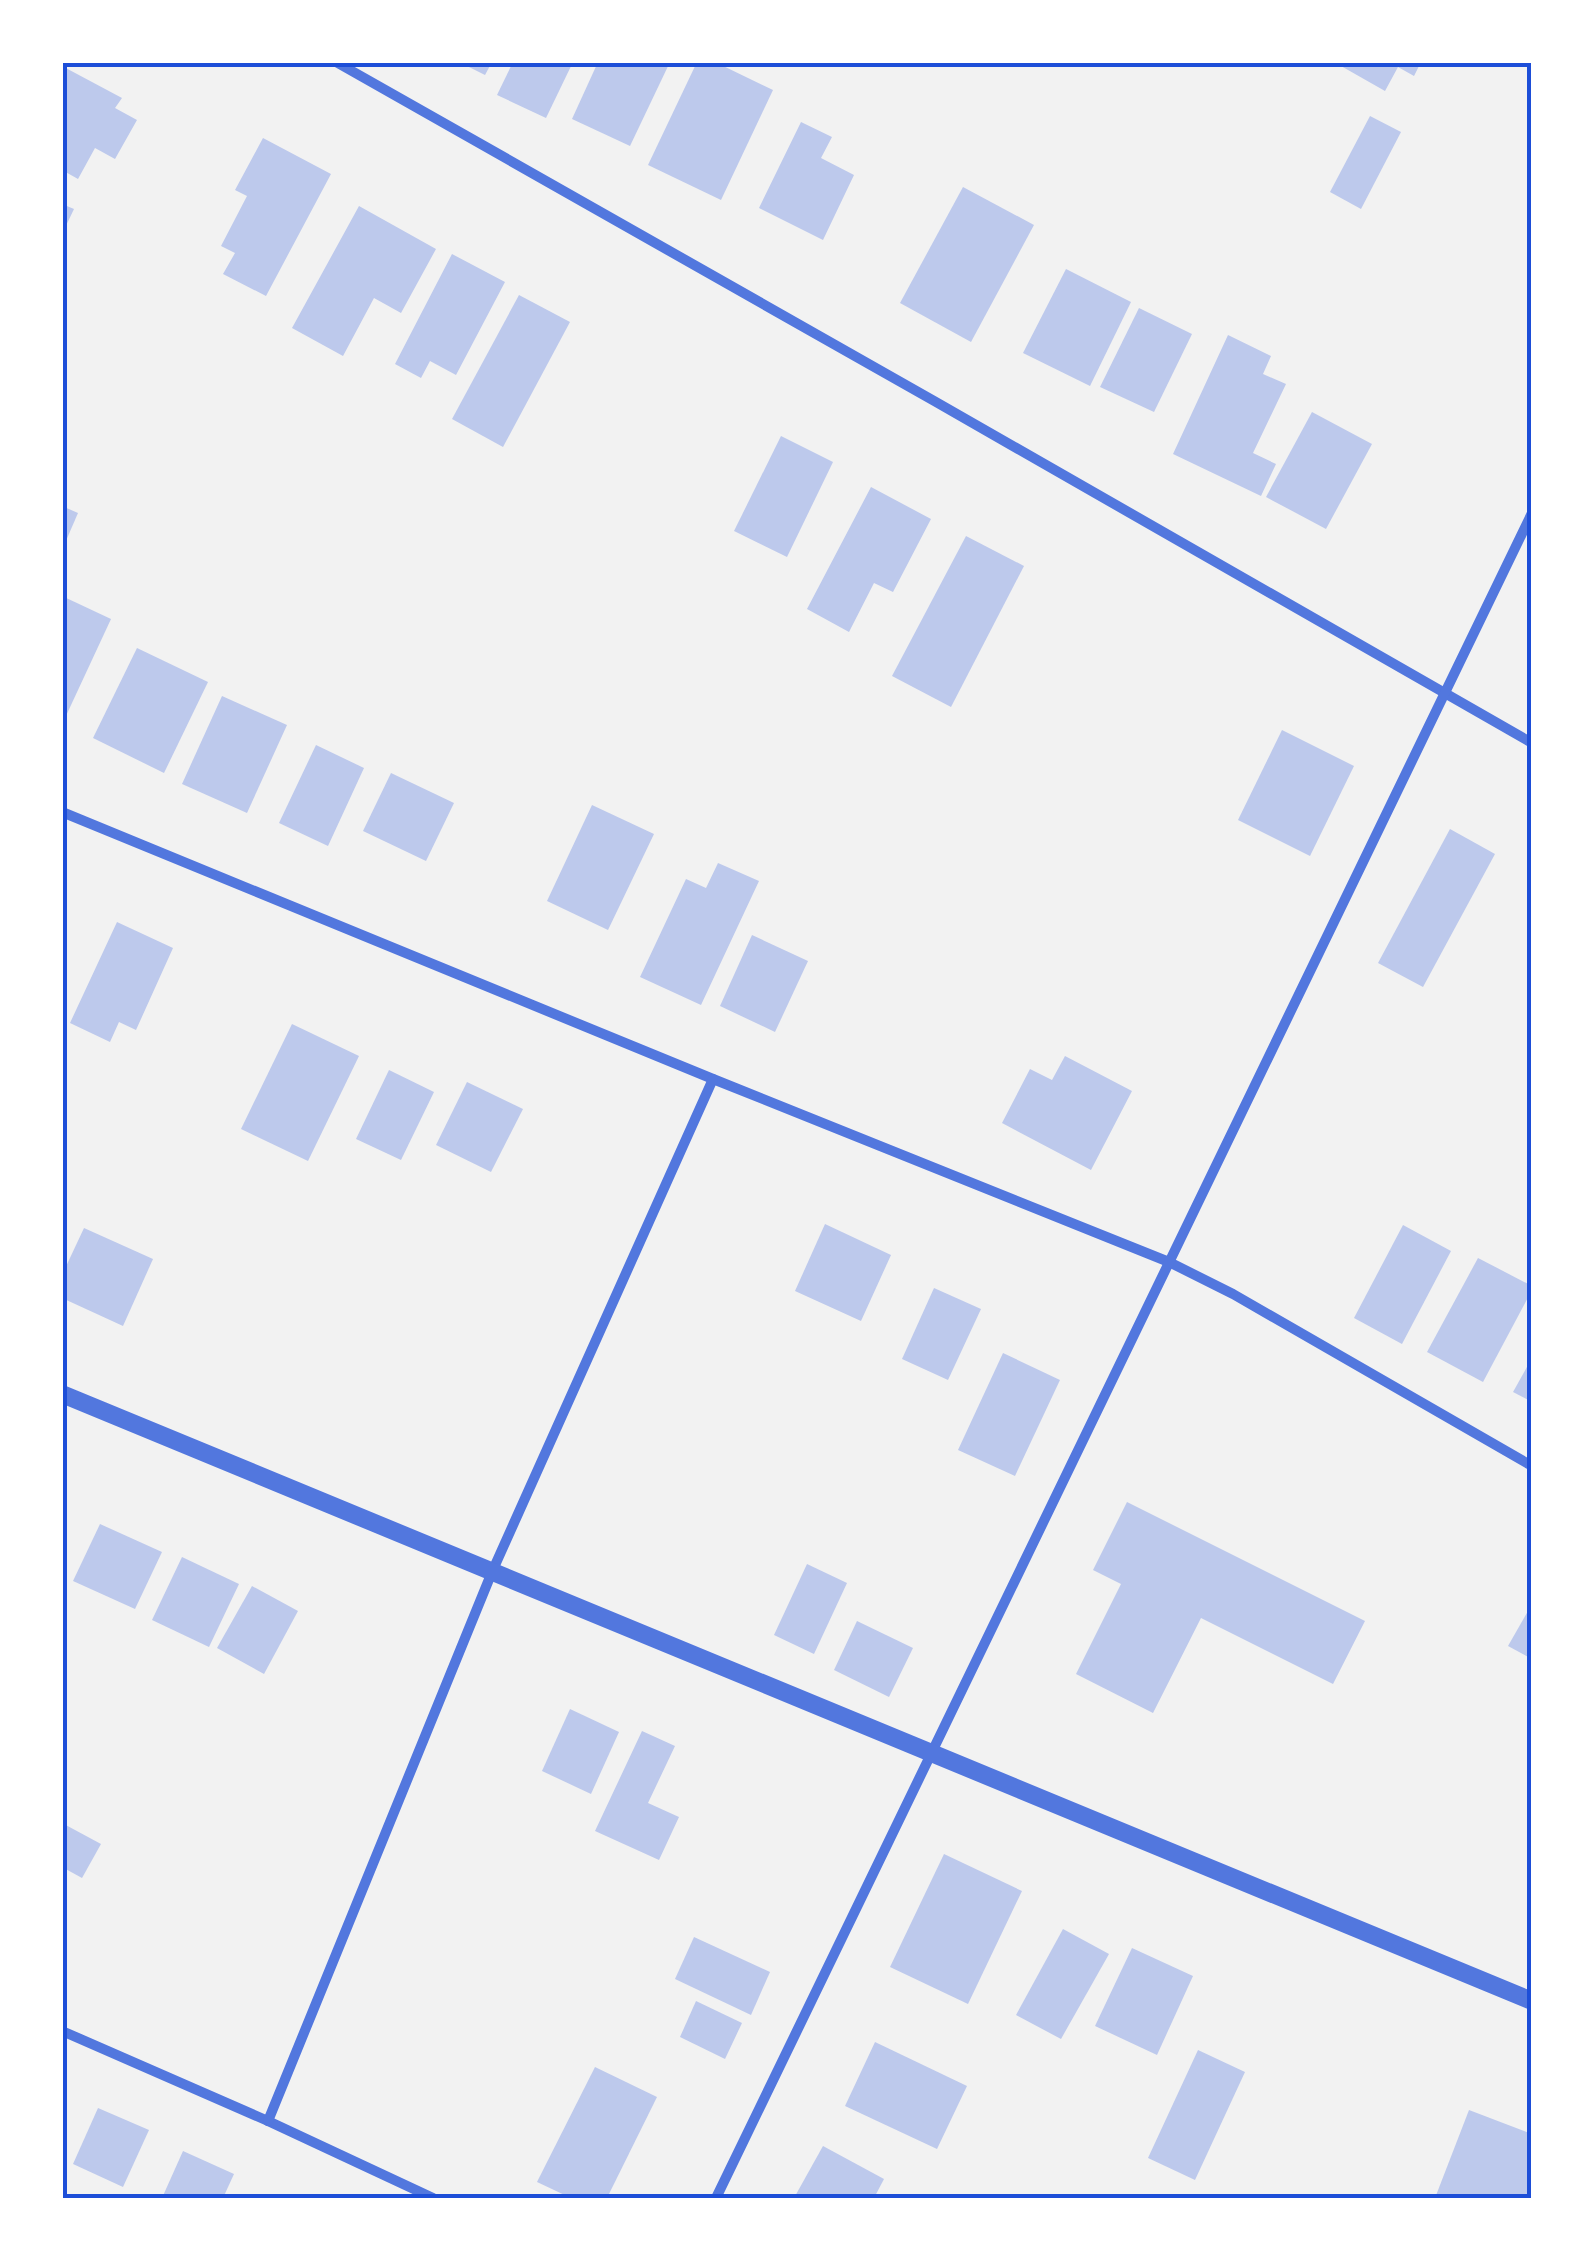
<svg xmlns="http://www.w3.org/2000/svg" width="1594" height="2261" font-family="Inter,sans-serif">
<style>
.building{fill:#bdc9ec}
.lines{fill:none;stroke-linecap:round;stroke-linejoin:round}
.minor{stroke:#5277de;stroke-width:10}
.tertiary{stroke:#5277de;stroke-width:18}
.neatline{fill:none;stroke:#1d4ed8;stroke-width:4}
</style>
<rect width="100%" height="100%" fill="#f2f2f2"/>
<g class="building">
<path d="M459,62H492L485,75Z"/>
<path d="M513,62H573L546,118L497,95Z"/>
<path d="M598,62H670L630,146L572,119Z"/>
<path d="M697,62H715L773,90L721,200L648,165Z"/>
<path d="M1344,62H1421L1414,76L1398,67L1385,91L1341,66Z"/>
<path d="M62,66L122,98L115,108L137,120L115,159L95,148L78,179L62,170Z"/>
<path d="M1370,116L1401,132L1361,209L1330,192Z"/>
<path d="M801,122L832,137L821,158L854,175L823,240L759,208Z"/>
<path d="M263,138L331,174L266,296L223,274L235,253L221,246L247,196L235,190Z"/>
<path d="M963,187L1034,225L971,342L900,303Z"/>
<path d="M62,204L74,209L62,234Z"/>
<path d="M359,206L436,249L401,313L374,298L343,356L292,328Z"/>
<path d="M452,254L505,282L456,375L430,361L421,378L395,364Z"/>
<path d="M1066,269L1131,302L1090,386L1023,353Z"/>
<path d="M519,295L570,322L503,447L452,419Z"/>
<path d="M1139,308L1192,334L1154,412L1100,387Z"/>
<path d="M1228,335L1271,356L1263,374L1286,384L1253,453L1276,464L1261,496L1173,454Z"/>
<path d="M1312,412L1372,444L1326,529L1266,497Z"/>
<path d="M781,436L833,462L787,557L734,531Z"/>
<path d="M871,487L931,519L893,592L874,583L849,632L807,609Z"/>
<path d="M62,506L78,513L62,550Z"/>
<path d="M966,536L1024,566L951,707L892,676Z"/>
<path d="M62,596L111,619L65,718L62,716Z"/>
<path d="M137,648L208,682L164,773L93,738Z"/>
<path d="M222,696L287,725L247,813L182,784Z"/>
<path d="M1282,730L1354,766L1310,856L1238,820Z"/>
<path d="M316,745L364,768L328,846L279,823Z"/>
<path d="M391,773L454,803L426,861L363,831Z"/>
<path d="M592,805L654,834L608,930L547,901Z"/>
<path d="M1450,829L1495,854L1423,987L1378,963Z"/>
<path d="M718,863L759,881L701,1005L640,977L686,879L706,888Z"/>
<path d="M117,922L173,948L136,1030L119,1022L110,1042L70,1023Z"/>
<path d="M752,935L808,961L775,1032L720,1006Z"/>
<path d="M292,1024L359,1056L308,1161L241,1129Z"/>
<path d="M1065,1056L1132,1091L1091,1170L1002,1123L1030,1069L1052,1080Z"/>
<path d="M389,1070L434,1092L401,1160L356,1139Z"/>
<path d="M467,1082L523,1109L491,1172L436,1145Z"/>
<path d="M825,1224L891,1255L861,1321L795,1291Z"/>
<path d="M1403,1225L1451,1251L1402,1344L1354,1318Z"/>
<path d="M84,1228L153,1259L123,1326L62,1298V1275Z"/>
<path d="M1478,1258L1532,1286V1290L1483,1382L1427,1352Z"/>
<path d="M934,1288L981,1309L948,1380L902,1359Z"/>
<path d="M1003,1353L1060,1380L1015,1476L958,1450Z"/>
<path d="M1532,1358V1402L1513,1392Z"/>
<path d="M1127,1502L1365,1621L1333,1684L1201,1618L1153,1713L1076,1674L1121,1584L1093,1570Z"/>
<path d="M100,1524L162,1552L135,1609L73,1581Z"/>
<path d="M182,1557L239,1584L209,1647L152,1620Z"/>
<path d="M807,1564L847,1583L814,1654L774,1635Z"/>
<path d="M252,1586L298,1611L264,1674L217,1648Z"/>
<path d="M1532,1604V1659L1508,1646Z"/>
<path d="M857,1621L913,1648L889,1697L834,1670Z"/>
<path d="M570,1709L619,1732L591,1794L542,1771Z"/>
<path d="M642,1731L675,1746L648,1803L679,1817L659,1860L595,1831Z"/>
<path d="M62,1823L101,1844L82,1878L62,1867Z"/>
<path d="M944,1854L1022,1891L968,2004L890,1967Z"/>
<path d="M1063,1929L1109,1954L1061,2039L1016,2015Z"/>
<path d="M694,1937L770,1972L751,2015L675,1979Z"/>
<path d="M1132,1948L1193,1976L1157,2055L1095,2026Z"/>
<path d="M696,2001L742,2023L725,2059L680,2037Z"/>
<path d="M875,2042L967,2086L937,2149L845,2106Z"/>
<path d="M1198,2050L1245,2072L1195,2180L1148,2158Z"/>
<path d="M595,2067L657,2097L607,2198H571L537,2182Z"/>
<path d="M98,2108L149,2130L123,2187L73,2164Z"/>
<path d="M1469,2110L1532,2134V2198H1435Z"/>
<path d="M823,2146L884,2179L874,2198H794Z"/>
<path d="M183,2151L234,2174L223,2198H162Z"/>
</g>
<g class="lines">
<g class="minor">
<path d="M336,62L936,402L1532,743"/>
<path d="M62,812L713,1079L1169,1262L1233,1294L1532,1466"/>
<path d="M62,2031L268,2121L433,2198"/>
<path d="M268,2121L492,1572L713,1079"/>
<path d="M716,2198L1532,513"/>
</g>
<path class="tertiary" d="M62,1394L1532,2001"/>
</g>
<rect width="1594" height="2261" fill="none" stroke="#ffffff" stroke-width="130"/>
<rect x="65" y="65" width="1464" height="2131" class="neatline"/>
</svg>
